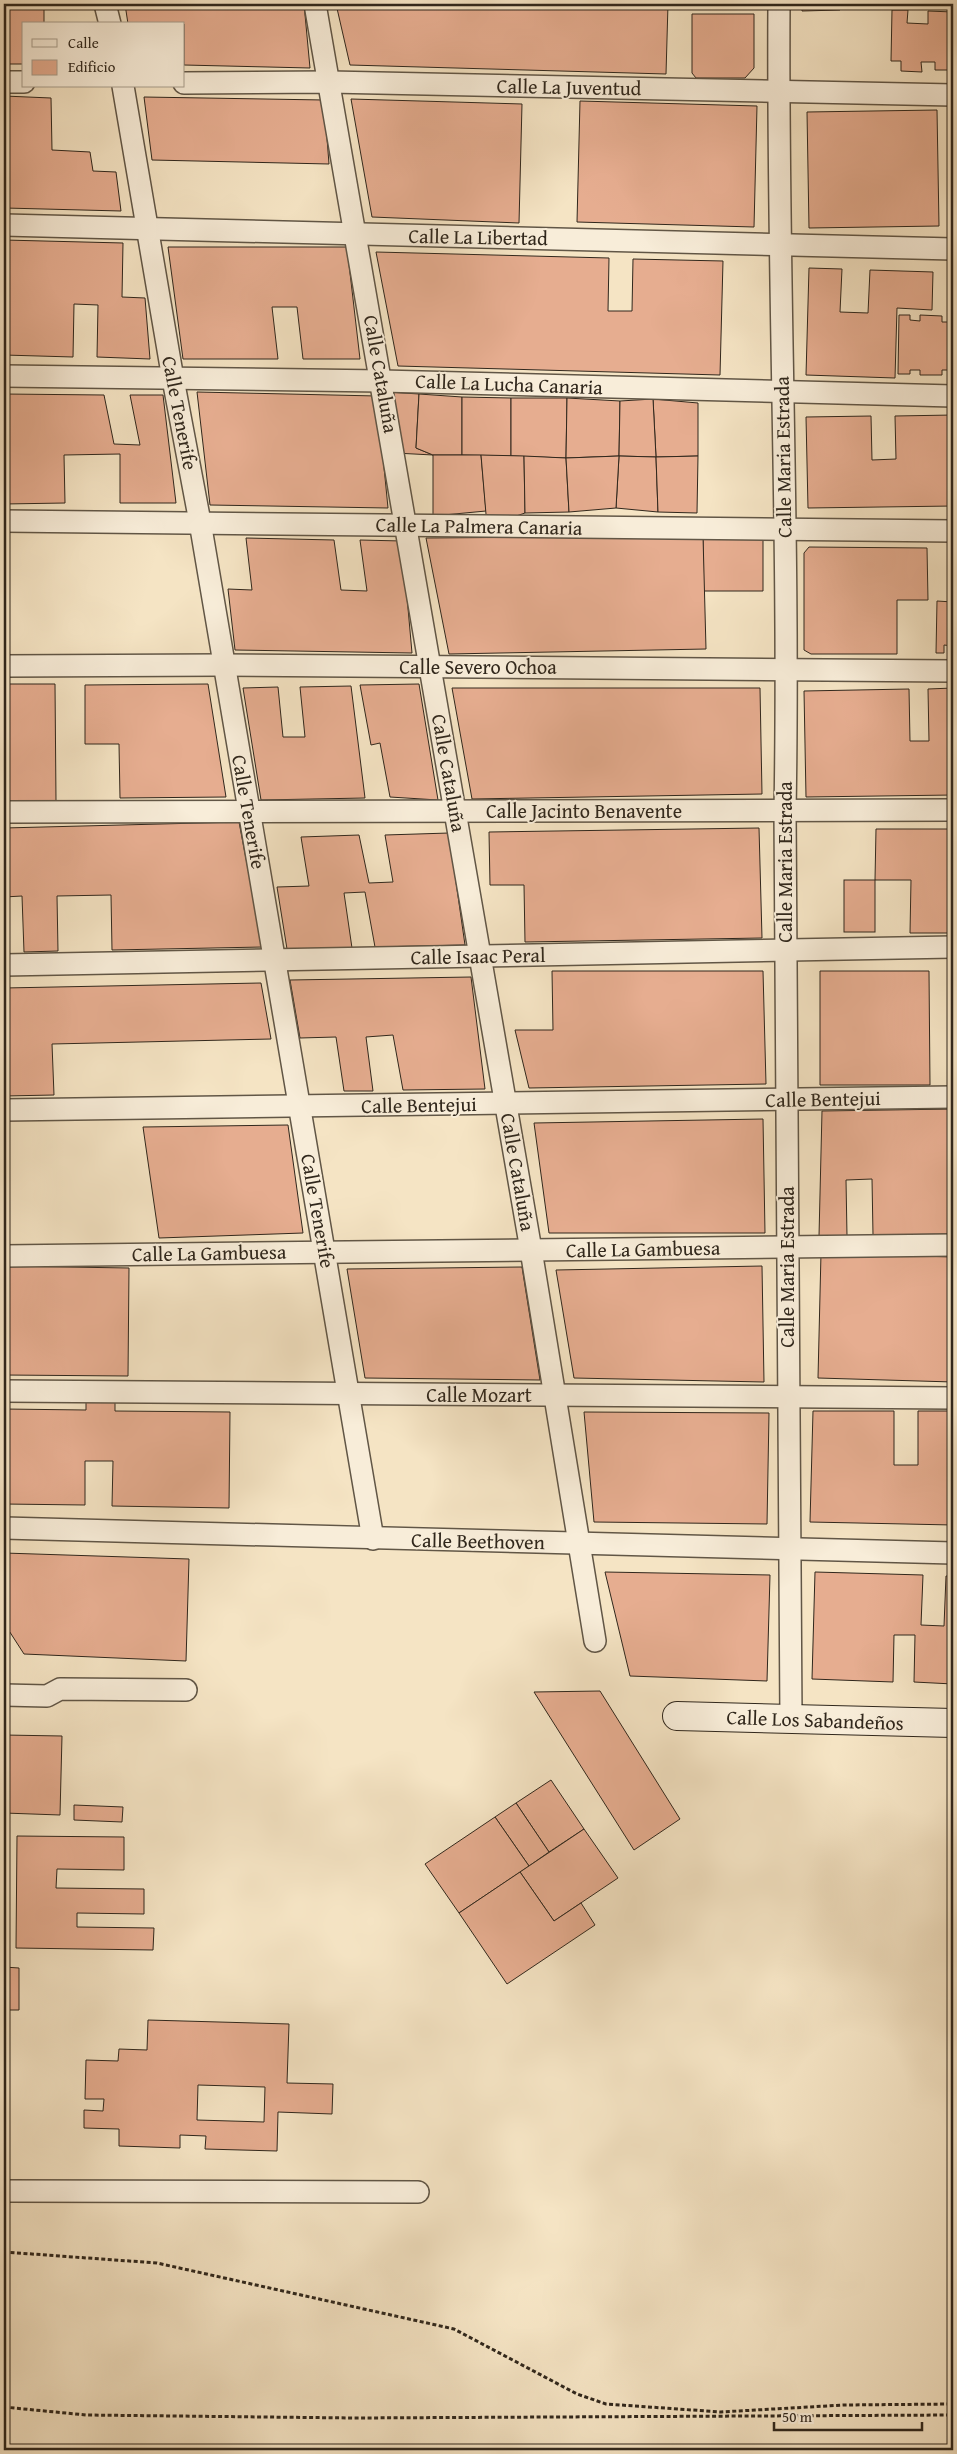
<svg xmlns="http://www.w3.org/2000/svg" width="957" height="2454" font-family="'Gentium Book Plus',serif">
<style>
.building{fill:#e6ad90;stroke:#30271c;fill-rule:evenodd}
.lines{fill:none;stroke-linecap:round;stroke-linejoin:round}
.street-casing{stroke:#615646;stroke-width:24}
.secondary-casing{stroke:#30271c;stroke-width:30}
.path{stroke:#30271c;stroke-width:3;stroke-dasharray:4 2.5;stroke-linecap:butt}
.street{stroke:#f8edd9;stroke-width:21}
.secondary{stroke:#f8edd9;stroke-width:28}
.labels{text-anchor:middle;stroke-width:4;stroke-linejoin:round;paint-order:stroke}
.street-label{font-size:20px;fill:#30271c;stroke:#f8edd9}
</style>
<rect width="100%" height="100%" fill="#f5e4c4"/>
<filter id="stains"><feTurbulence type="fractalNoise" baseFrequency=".004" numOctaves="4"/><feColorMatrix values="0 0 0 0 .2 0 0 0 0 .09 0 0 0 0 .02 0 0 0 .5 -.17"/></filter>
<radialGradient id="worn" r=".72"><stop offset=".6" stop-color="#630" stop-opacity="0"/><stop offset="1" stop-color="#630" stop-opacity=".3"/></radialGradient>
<g class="building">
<path d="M4,4H88L44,5V24H24V64H4Z"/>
<path d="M125,4H304L310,68L184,65V24H128Z"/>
<path d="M336,4H668L666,74L350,65Z"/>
<path d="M802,4H840V10L802,11Z"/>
<path d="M892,10H908L907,23L928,24V11L953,12V70H935V62H921L922,72L901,71V61H891Z"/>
<path d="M692,14H754V68L745,78H696L692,73Z"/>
<path d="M4,96L51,98L52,150L90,152L93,171L116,172L121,211L5,208Z"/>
<path d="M144,97L324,100L329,164L152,160Z"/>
<path d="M351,99L522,104L519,223L372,217Z"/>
<path d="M580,101L757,106L754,227L577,222Z"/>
<path d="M937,110L939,226L809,228L807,112Z"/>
<path d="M4,240L123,243L122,297L145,298L150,359L97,357L98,305L74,304L73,357L4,355Z"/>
<path d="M168,247H347L360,359H303L297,307H272L278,359H183Z"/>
<path d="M376,252L609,258L608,311H632L633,259L723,261L720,375L398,366Z"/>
<path d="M809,268L842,269L840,312L868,313L870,270L933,272L932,310L897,308L895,378L806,375Z"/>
<path d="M899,315H910V320L920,321V315L942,316V322H951V316H953V370H942V375H920V370H910V374H898Z"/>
<path d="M197,392L377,396L388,508L210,505Z"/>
<path d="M388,392L419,394L416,448L433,455L395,453Z"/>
<path d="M4,394L104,395L114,444L140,445L130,395H163L176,503H120V454L64,455L65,503L4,504Z"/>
<path d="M419,394L462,397V455H433L416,448Z"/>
<path d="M462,397L511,398V456L462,455Z"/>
<path d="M511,398H567L566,458L511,456Z"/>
<path d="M567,398L620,401L619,456L566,458Z"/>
<path d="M653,399L698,403V456L656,457Z"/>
<path d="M653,399L656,457L619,456L620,401Z"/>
<path d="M953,415V506L808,508L806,417L871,416L872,460L896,459L895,416Z"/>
<path d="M433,455H481L486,511L433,516Z"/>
<path d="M481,455L524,456L525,513L487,526Z"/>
<path d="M524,456L566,458L569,512L525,513Z"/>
<path d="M619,456L656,457L658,512L616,508Z"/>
<path d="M619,456L616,508L569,512L566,458Z"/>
<path d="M698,456L697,513L658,512L656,457Z"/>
<path d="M703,536L763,537V591H703Z"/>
<path d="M703,536L706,649L449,654L426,538Z"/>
<path d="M246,538L334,540L341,590L367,591L360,540L402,541L412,653L235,650L228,589L252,590Z"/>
<path d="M809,547L927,548L928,600H897V654H811L804,650V553Z"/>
<path d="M937,601L953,602V646L944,645V653H936Z"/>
<path d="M4,684H55L56,801L4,802Z"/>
<path d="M208,684L226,797L120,798L119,744H85V685Z"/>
<path d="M419,684L438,800L390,797L380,743L371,745L360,685Z"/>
<path d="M351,686L365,798L261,800L243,688L278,687L283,737H305L300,687Z"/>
<path d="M452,688H760L762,794L472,799Z"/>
<path d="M953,688V795L806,797L804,691L909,689L910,741H929L928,689Z"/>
<path d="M239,822L263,947L112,950L111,895L57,896L58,951L24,952L22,896L4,897V828Z"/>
<path d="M759,828L762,938L525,942L524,885H490L489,832Z"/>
<path d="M876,829H953V933H910L911,880H875Z"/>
<path d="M449,833L465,945L375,947L365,892L344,893L352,948L287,949L277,887L309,886L301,837L359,835L369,883L393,882L385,835Z"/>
<rect x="844" y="880" width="31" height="52"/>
<path d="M552,971H763L766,1084L529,1088L515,1030H553Z"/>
<path d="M820,971H929L930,1085H820Z"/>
<path d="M471,977L485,1089L403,1090L393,1035L366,1037L373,1091H344L336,1037L300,1038L290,980Z"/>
<path d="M261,983L271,1039L52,1044L54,1095L4,1096V988Z"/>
<path d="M953,1109V1234L873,1235L872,1179L846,1180L847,1236H819L822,1111Z"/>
<path d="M763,1119L765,1233H549L534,1123Z"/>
<path d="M288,1125L303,1233L159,1238L143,1127Z"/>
<path d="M821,1253L953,1257V1382L818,1378Z"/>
<path d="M4,1266L129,1268L128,1376L4,1375Z"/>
<path d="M762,1266L764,1382L574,1378L556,1270Z"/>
<path d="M522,1267L540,1380L365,1378L347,1269Z"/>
<path d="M86,1399L115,1400V1411L230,1412L229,1508L112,1506L113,1461H85V1505L4,1504V1409L86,1410Z"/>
<path d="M813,1411H894V1465H918V1411H953V1525L810,1522Z"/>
<path d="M584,1412L769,1413L767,1524L594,1522Z"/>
<path d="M4,1553L189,1559L186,1661L24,1654L4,1623Z"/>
<path d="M605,1572L770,1575L767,1681L630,1676Z"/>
<path d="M815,1572L923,1575L921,1625L944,1626L946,1576H953V1684L914,1682L915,1635H894L893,1682L812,1679Z"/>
<path d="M600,1691L680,1819L634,1850L534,1692Z"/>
<path d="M4,1735L62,1736L60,1815L4,1813Z"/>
<path d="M551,1780L584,1829L549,1852L516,1803Z"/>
<path d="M516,1803L549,1852L529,1866L495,1817Z"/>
<path d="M74,1805L123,1807L122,1822L74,1820Z"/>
<path d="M495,1817L529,1866L459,1913L425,1864Z"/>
<path d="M584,1829L618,1878L554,1921L520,1872Z"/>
<path d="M17,1836L124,1837V1870L57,1869L56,1888L144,1889V1914L77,1913V1927L154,1928L153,1950L16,1948Z"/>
<path d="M520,1872L554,1921L581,1903L595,1925L507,1984L459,1913Z"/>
<path d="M4,1967L19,1968V2010H4Z"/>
<path d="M148,2020L289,2024L287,2083L333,2084L332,2114L278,2112L277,2151L205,2149L206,2136L180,2135V2148L119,2146V2129L84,2128V2110L103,2111L104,2099H85L86,2060L118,2061L119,2049L147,2050ZM198,2085L265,2087L264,2122L197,2120Z"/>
</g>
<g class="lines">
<defs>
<g id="street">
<path d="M105,4L110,24"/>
<path d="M315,4L531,1250L595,1641"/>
<path d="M779,4C777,273 790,542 785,811L791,1719"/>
<path d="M4,82H24"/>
<path d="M184,83L330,82L953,95"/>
<path d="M123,86L173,379L200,522L373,1539"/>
<path d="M4,225L953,249"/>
<path d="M4,376L382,381L953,396"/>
<path d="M4,521L953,531"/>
<path d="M4,666L223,665L953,671"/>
<path d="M4,812L953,810"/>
<path d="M4,965L953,947"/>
<path d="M4,1110L953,1097"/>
<path d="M4,1256L953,1245"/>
<path d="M4,1391L953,1398"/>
<path d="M4,1528L953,1553"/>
<path d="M4,1695L47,1696L60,1689L186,1690"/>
<path d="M4,2191L418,2192"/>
</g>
<path id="secondary" d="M677,1716L953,1723"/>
</defs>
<use href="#street" class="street-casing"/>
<use href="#secondary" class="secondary-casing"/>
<g class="path">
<path d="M4,2252L157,2263L454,2329L577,2394L606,2404L721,2412L843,2405L953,2404"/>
<path d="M4,2407L86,2415L354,2418L953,2415"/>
</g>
<use href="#street" class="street"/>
<use href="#secondary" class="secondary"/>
</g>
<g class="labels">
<g class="street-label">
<text transform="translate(569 87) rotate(1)" y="7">Calle La Juventud</text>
<text transform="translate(478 237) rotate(1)" y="7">Calle La Libertad</text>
<text transform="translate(381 374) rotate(80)" y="7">Calle Cataluña</text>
<text transform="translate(509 384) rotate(2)" y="7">Calle La Lucha Canaria</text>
<text transform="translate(180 413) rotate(79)" y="7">Calle Tenerife</text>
<text transform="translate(783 457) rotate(-91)" y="7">Calle Maria Estrada</text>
<text transform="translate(479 526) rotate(1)" y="7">Calle La Palmera Canaria</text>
<text x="478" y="674">Calle Severo Ochoa</text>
<text transform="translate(449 773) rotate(80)" y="7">Calle Cataluña</text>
<text x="584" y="818">Calle Jacinto Benavente</text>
<text transform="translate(249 812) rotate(80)" y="7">Calle Tenerife</text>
<text transform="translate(785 862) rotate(-90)" y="7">Calle Maria Estrada</text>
<text transform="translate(478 956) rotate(-1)" y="7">Calle Isaac Peral</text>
<text transform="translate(823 1099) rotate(-1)" y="7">Calle Bentejui</text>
<text transform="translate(419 1105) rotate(-1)" y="7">Calle Bentejui</text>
<text transform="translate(518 1172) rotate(80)" y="7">Calle Cataluña</text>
<text transform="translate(318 1211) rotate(80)" y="7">Calle Tenerife</text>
<text transform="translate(643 1249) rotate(-1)" y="7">Calle La Gambuesa</text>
<text transform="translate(209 1253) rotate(-1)" y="7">Calle La Gambuesa</text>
<text transform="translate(787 1267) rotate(-90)" y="7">Calle Maria Estrada</text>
<text x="479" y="1402">Calle Mozart</text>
<text transform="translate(478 1541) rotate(1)" y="7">Calle Beethoven</text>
<text transform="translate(815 1720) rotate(2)" y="7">Calle Los Sabandeños</text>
</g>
</g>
<rect width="957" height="2454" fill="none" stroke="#f5e4c4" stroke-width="20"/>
<rect x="5" y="5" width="947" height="2444" fill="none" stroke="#30271c" stroke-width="2.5"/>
<rect x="10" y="10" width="937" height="2434" fill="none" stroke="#30271c"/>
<rect x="22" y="22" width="162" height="65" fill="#f8edd9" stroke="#a89e8d"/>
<rect x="32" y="39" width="25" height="8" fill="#f8edd9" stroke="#a89e8d"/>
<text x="68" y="48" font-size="15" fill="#30271c">Calle</text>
<rect x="32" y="60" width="25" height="15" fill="#e6ad90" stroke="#a89e8d"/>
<text x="68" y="72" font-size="15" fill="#30271c">Edificio</text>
<path d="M774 2422v8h148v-8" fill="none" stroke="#30271c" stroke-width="2.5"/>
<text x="782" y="2422" font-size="15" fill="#30271c" stroke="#f8edd9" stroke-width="4" paint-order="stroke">50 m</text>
<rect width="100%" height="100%" filter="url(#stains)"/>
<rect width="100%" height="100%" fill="url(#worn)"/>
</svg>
